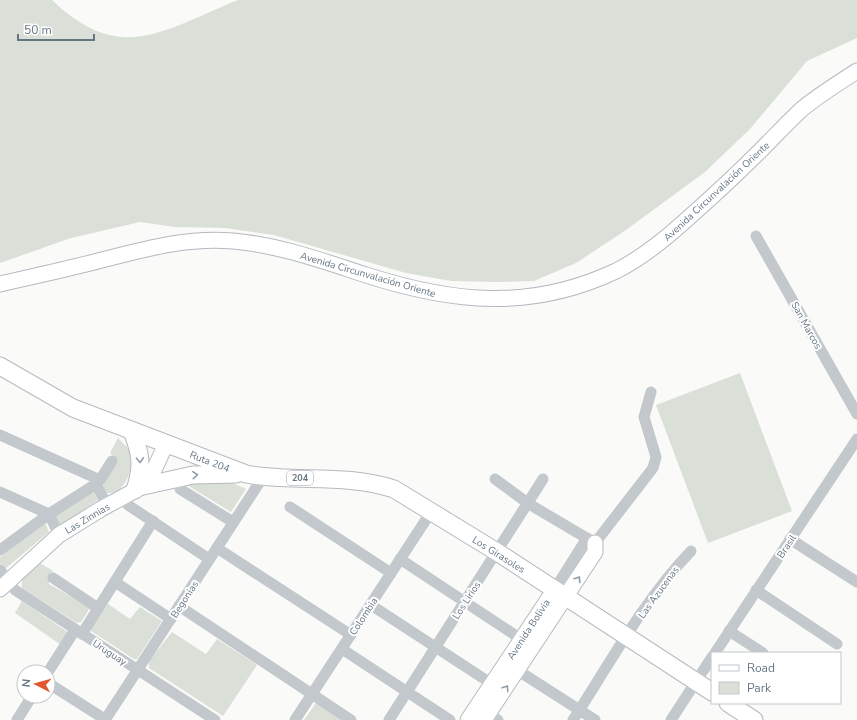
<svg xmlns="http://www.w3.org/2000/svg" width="857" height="720" font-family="'Nunito Sans',sans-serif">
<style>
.green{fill:#dadfd7}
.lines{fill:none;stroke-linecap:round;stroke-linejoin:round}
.secondary-casing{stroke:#b3babf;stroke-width:17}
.primary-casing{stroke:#b5babe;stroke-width:19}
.street{stroke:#c3c8cc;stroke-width:11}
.secondary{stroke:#fff;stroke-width:15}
.primary{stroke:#fff;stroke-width:17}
.oneway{stroke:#939fa8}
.labels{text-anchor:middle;stroke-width:4;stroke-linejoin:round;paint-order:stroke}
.shield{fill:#fff;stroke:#939fa8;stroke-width:1}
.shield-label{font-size:9px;font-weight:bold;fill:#657683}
.street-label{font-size:10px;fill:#657683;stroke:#fff}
</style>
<rect width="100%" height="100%" fill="#fafaf8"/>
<g class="green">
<path d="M0,0H52C121,66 163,30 238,0H857V38L807,61L750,129L705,172L626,230L576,263L534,281L497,282L451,281L406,273L274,235L225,228L175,227L140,222L71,238L0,263Z"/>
<path d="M740,373L792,511L708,543L656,405Z"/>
<path d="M118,438C121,442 127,446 129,450C136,464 126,495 107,493L103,486L116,461L115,457L110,453Z"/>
<path d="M196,478L226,480L246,489L231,512L187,485Z"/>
<path d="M93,491L98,500L60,526L55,515Z"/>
<path d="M45,522L49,532L5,569L0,563V557Z"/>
<path d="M40,563L53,571L49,576V584L90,608L81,622L77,623L22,588C20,574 30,570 40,563Z"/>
<path d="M22,601L69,633L61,645L15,613Z"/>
<path d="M108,604L130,619L140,607L162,621L137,659H134L91,631V627Z"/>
<path d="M172,632L206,654L217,639L257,665L223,716L149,668V661Z"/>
<path d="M316,703L343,720H304Z"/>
</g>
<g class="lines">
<defs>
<g id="secondary">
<path d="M0,284C34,276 68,269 102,260C145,249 187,237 233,241C279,245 323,261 366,275C453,303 531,311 616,271C642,258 664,240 685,221C711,198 737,174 762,149C775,136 788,122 802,109C819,95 838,83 857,71"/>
<path d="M0,589L59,535L101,509L143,486L153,472L166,444"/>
<path d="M468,720L555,589"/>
<path d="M484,720L595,552V543"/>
</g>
<g id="primary">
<path d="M0,366L73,408L246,474C296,483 344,473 394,489L497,552L712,692"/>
<path d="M132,431C141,454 143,466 135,490"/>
<path d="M143,486L193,475L236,474"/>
<path d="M728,703L754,720"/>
</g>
</defs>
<use href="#secondary" class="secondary-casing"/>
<use href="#primary" class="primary-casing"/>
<g class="street">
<path d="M756,236L857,414"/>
<path d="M0,435L100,480"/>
<path d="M495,479L529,504L595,543L653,468L656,457L644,417L651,392"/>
<path d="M96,484L107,505"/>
<path d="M180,489L233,522"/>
<path d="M0,492L49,514L59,535"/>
<path d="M123,497L128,505L209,559"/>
<path d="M290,507L391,573"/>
<path d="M790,539L857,582"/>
<path d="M217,548L351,635"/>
<path d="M0,550L49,514L96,484L100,480L112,461"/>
<path d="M400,559L521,639"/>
<path d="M0,570L15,590L215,720"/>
<path d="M53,578L98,608"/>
<path d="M115,582L171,619"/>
<path d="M555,589L587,538"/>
<path d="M756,590L837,644"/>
<path d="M371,605L492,684"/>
<path d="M179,606L351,720"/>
<path d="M729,631L763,653"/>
<path d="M82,634L153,521"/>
<path d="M342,649L450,720"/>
<path d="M715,653L857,439"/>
<path d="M517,670L595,720"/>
<path d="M48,672L75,630"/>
<path d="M48,683L106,720"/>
<path d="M488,714L498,720"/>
<path d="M17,720L32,696"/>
<path d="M105,720L263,477"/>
<path d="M295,720L431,512"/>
<path d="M389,720L543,479"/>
<path d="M573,720C610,663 644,600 691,551"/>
<path d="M671,720L712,657"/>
</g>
<use href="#secondary" class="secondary"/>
<use href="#primary" class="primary"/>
</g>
<defs><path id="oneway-chevron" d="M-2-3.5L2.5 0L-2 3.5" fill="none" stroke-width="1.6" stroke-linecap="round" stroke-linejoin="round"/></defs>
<g class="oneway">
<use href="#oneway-chevron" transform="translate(140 460) rotate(87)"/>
<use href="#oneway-chevron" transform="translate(195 475) rotate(-5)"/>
<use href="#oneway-chevron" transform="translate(578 579) rotate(-58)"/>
<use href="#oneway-chevron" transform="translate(506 688) rotate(-56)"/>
</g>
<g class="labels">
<rect class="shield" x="287" y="471" width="26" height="14" rx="3"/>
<g class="shield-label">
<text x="300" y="481">204</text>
</g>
<g class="street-label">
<text transform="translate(716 191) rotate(-43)" y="4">Avenida Circunvalación Oriente</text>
<text transform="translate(368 274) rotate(16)" y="4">Avenida Circunvalación Oriente</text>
<text transform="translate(807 325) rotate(61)" y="4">San Marcos</text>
<text transform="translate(210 461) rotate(21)" y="4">Ruta 204</text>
<text transform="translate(87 518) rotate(-31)" y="4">Las Zinnias</text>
<text transform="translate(786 546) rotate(-56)" y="4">Brasil</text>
<text transform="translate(499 554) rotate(32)" y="4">Los Girasoles</text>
<text transform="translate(658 592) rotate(-54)" y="4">Las Azucenas</text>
<text transform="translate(184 599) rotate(-57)" y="4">Begonias</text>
<text transform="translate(466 600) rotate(-57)" y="4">Los Lirios</text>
<text transform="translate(363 616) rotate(-57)" y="4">Colombia</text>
<text transform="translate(528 629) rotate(-57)" y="4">Avenida Bolivia</text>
<text transform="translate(110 652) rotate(33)" y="4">Uruguay</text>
</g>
</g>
<rect x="711" y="652" width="130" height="52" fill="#ffffff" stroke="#c1c8cd"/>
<rect x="719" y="665" width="20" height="6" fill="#ffffff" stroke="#c1c8cd"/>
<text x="747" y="672" font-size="12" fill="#657683">Road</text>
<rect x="719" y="682" width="20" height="12" fill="#dadfd7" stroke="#c1c8cd"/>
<text x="747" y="692" font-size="12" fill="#657683">Park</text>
<g transform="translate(36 684) rotate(276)"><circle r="19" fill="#ffffff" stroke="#c1c8cd"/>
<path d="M0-3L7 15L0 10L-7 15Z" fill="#e4572e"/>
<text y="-6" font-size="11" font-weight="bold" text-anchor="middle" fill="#657683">N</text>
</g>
<path d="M18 34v6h76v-6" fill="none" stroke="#657683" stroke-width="2"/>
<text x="24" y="34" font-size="12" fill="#657683" stroke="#ffffff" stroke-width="3" paint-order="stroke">50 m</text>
</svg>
